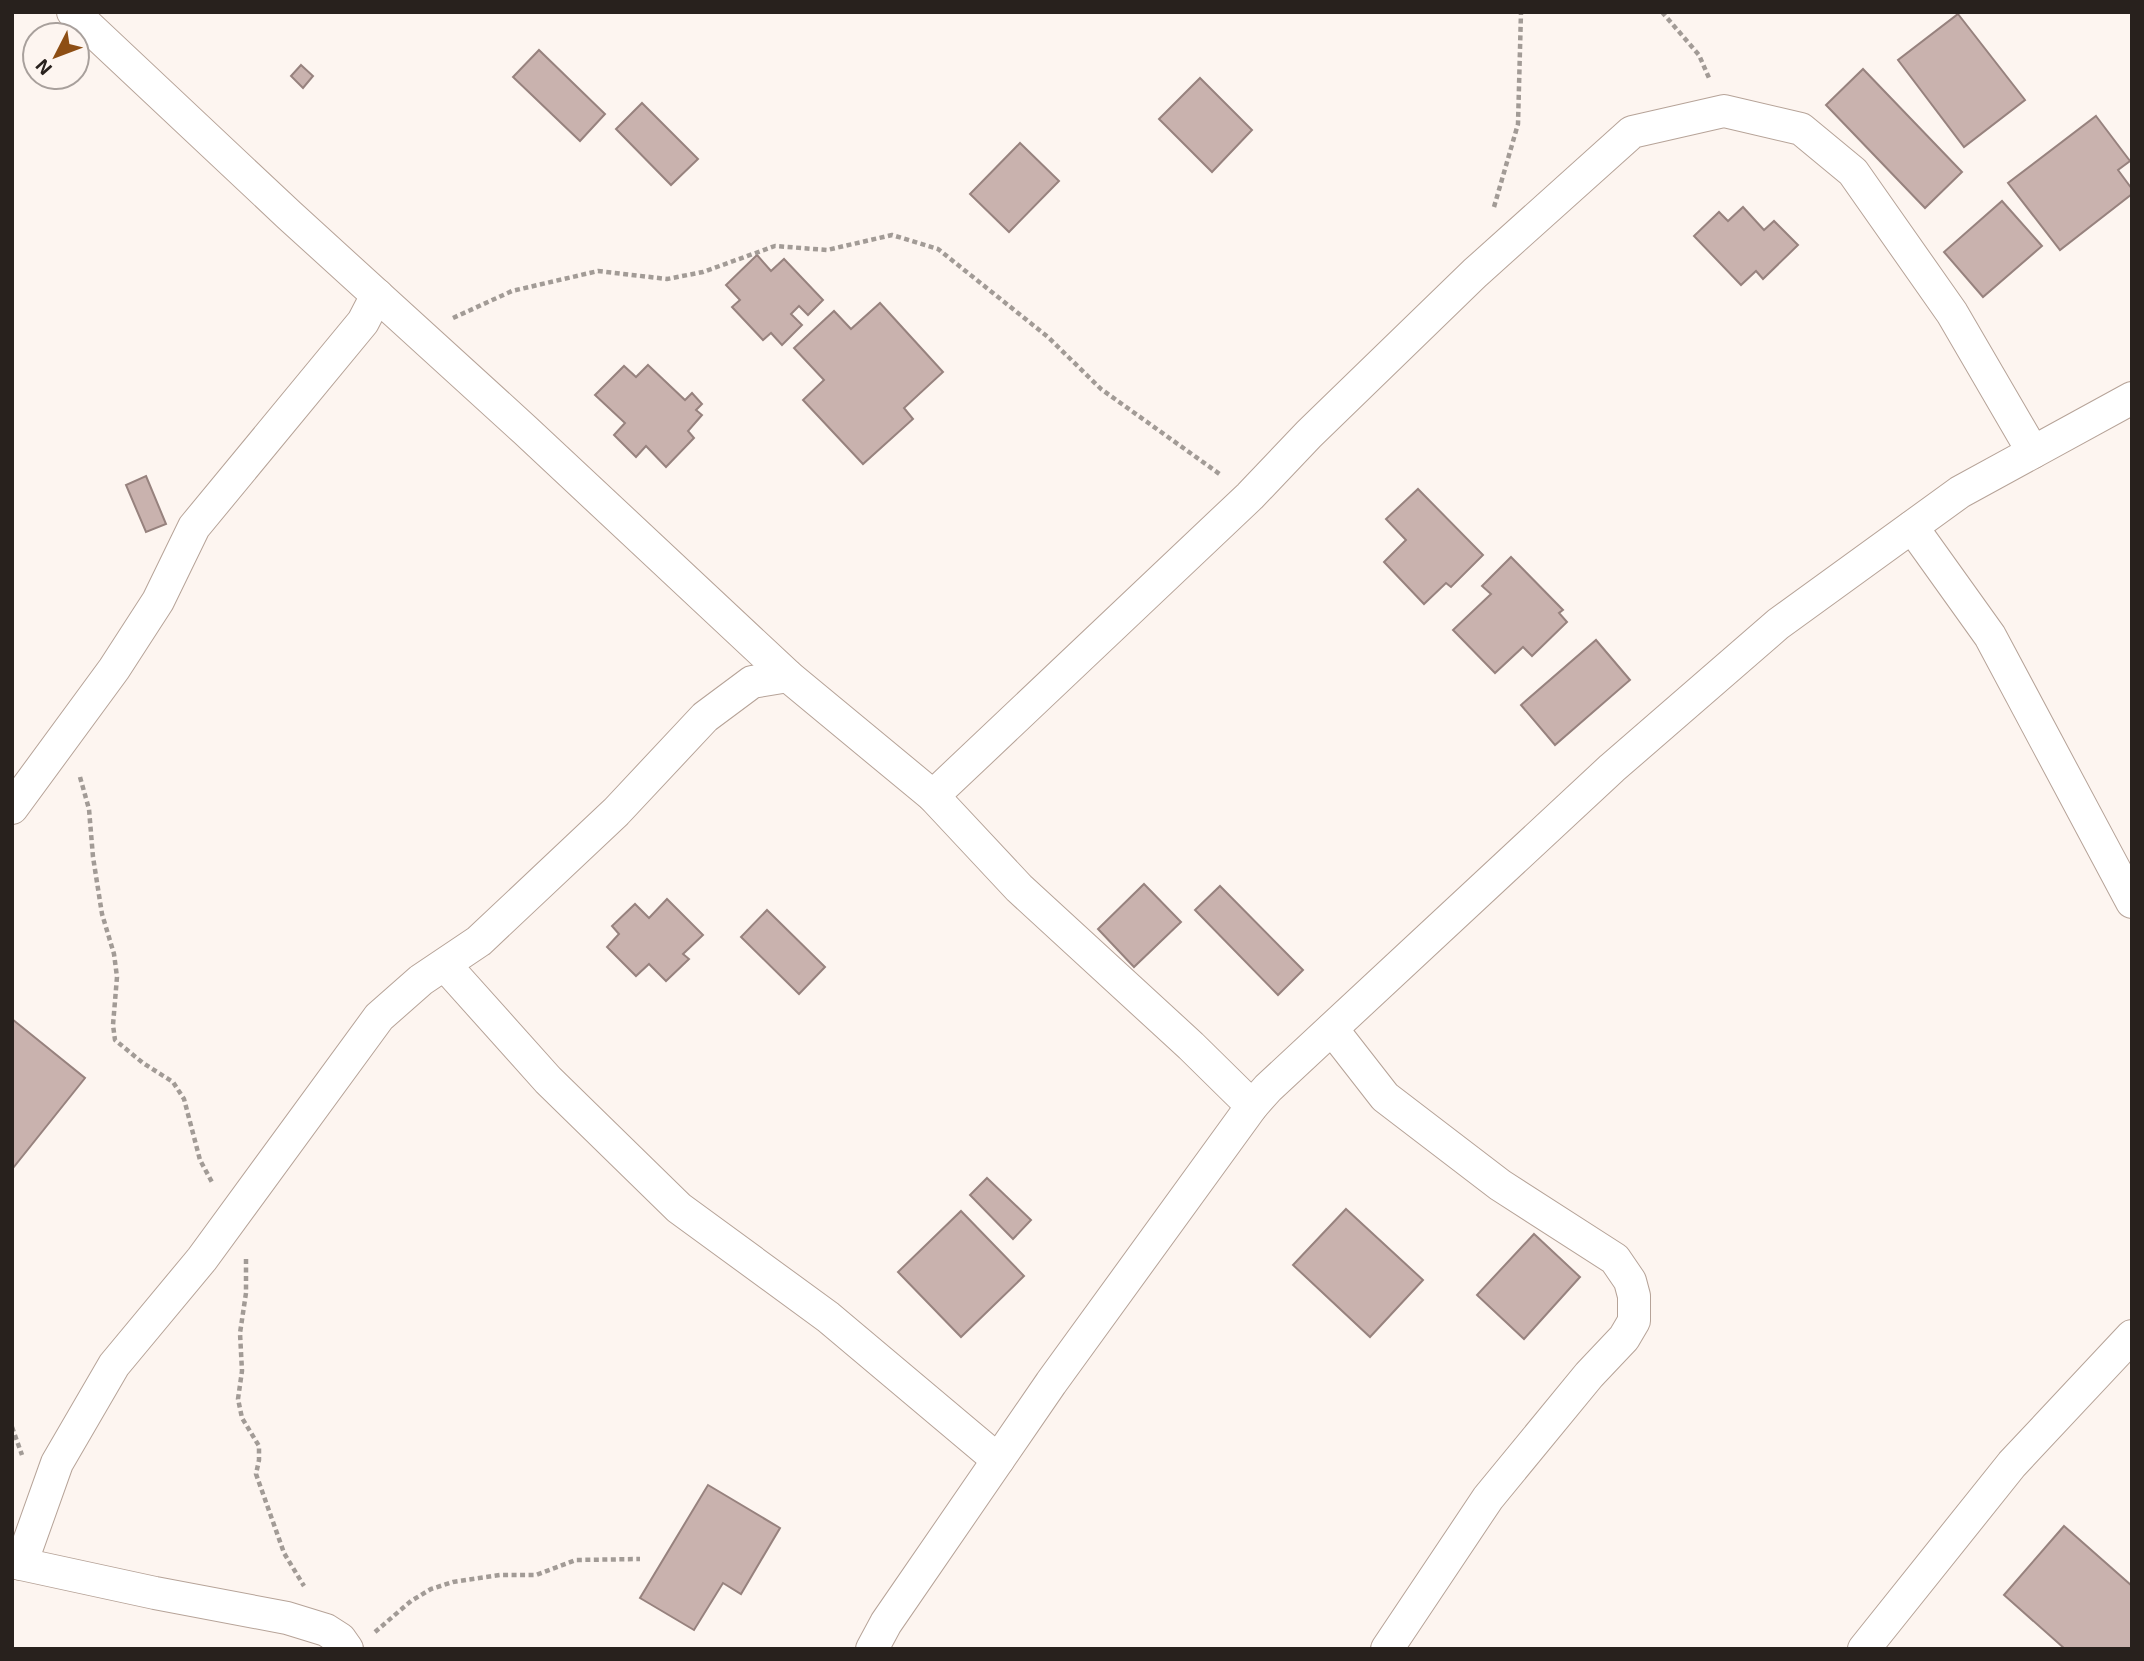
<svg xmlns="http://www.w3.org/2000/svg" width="2144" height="1661" font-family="'Exo 2',sans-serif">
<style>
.building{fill:#c9b2ae;stroke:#97827e;stroke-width:2}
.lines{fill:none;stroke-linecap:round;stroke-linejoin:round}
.street-casing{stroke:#b6a398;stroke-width:34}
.path{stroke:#a29b96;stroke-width:4.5;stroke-dasharray:5 3.5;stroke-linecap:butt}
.street{stroke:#fff;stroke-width:32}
</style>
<rect width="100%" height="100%" fill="#fdf5f0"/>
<g class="building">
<path d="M1958,14L2025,100L1964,147L1898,60Z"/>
<path d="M539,50L605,114L580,141L513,77Z"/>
<path d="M301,65L313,76L303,88L291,76Z"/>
<path d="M1863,69L1962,172L1925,208L1826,105Z"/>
<path d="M1200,78L1252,130L1212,172L1159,119Z"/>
<path d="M642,103L698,159L671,185L616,129Z"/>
<path d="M2096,116L2130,161L2118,170L2132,189V194L2060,250L2008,183Z"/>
<path d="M1020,143L1059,181L1009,232L970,194Z"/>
<path d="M2002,201L2042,246L1983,297L1944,252Z"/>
<path d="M1743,207L1764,230L1774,221L1798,245L1763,279L1756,271L1741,285L1694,236L1719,212L1728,221Z"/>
<path d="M757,255L771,271L784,259L823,300L808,315L799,306L791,314L802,325L782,345L771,333L763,340L732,307L740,300L726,285Z"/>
<path d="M880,303L943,372L904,408L913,419L863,464L803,400L824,380L794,348L834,311L851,329Z"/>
<path d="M648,365L685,400L692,393L702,404L696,410L702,415L688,431L694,438L666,467L646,446L636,457L614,435L625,423L595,395L624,366L636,377Z"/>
<path d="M146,476L166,524L146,532L126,485Z"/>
<path d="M1418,489L1483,555L1451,587L1446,583L1424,604L1384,562L1406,540L1386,519Z"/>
<path d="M1511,557L1563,610L1559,613L1567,622L1532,656L1523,647L1495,673L1453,630L1491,594L1482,586Z"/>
<path d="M1596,640L1630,680L1555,745L1521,705Z"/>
<path d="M1144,884L1181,922L1134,967L1098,929Z"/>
<path d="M1220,886L1303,970L1278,995L1195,910Z"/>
<path d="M667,899L703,935L683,954L689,959L666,981L649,964L636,976L607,947L619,934L612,926L635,904L649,918Z"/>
<path d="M767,910L825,967L799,994L741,937Z"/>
<path d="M12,1019L85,1078L13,1168L12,1167Z"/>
<path d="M987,1178L1031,1220L1013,1239L970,1195Z"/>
<path d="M1346,1209L1423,1280L1370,1337L1293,1265Z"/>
<path d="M961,1211L1024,1276L961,1337L898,1272Z"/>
<path d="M1534,1234L1580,1277L1524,1339L1477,1295Z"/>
<path d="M708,1485L780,1528L741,1594L723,1583L694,1630L640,1598Z"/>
<path d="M2064,1526L2132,1586V1649H2065L2004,1595Z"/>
</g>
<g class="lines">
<defs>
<g id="street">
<path d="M73,12L289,215L525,430L788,676L933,796L1019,888L1191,1046L1252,1106"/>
<path d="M1912,527L1990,636L2132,902"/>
<path d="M933,796L1250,496L1309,434L1475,273L1632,132L1724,111L1801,129L1853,172L1952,313L2033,452"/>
<path d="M12,808L114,669L158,601L194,527L363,322L377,295"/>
<path d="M445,965L548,1080L679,1208L828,1317L998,1460"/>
<path d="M1332,1029L1385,1097L1500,1185L1615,1259L1630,1281L1634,1296V1321L1624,1338L1589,1375L1488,1498L1387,1649"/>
<path d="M12,1562L155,1593L287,1618L326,1630L340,1639L347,1649"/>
<path d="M21,1564L57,1463L114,1365L202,1259L379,1017L421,980L479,941L616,812L705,717L752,682L788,676"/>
<path d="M872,1649L886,1623L1051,1383L1252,1106L1268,1088L1612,768L1778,624L1960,492L2132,398"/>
<path d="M1864,1649L2012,1464L2132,1336"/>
</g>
</defs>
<use href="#street" class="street-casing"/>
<g class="path">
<path d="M1662,12L1699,55L1709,78"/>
<path d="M1494,207L1518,124L1521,12"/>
<path d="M453,318L512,291L598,271L667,279L703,272L775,246L827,250L892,235L938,249L1048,337L1101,389L1221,475"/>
<path d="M80,777L89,809L93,857L102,914L114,954L117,977L113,1025L115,1040L143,1063L173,1082L184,1099L200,1160L213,1184"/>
<path d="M246,1259V1293L240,1333L242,1371L238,1399L242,1418L259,1446V1460L256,1474L284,1553L304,1586"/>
<path d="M12,1427L22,1455"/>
<path d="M375,1632L411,1601L431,1589L453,1582L500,1575H536L576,1560L640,1559"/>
</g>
<use href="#street" class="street"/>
</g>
<rect width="2144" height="1661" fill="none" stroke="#28211d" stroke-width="28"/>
<g transform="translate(56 56) rotate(228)"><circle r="33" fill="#fdf5f0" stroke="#a8a09c" stroke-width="2"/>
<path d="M0-5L12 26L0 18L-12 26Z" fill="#8d4e14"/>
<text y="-10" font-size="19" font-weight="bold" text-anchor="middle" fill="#28211d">N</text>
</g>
</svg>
